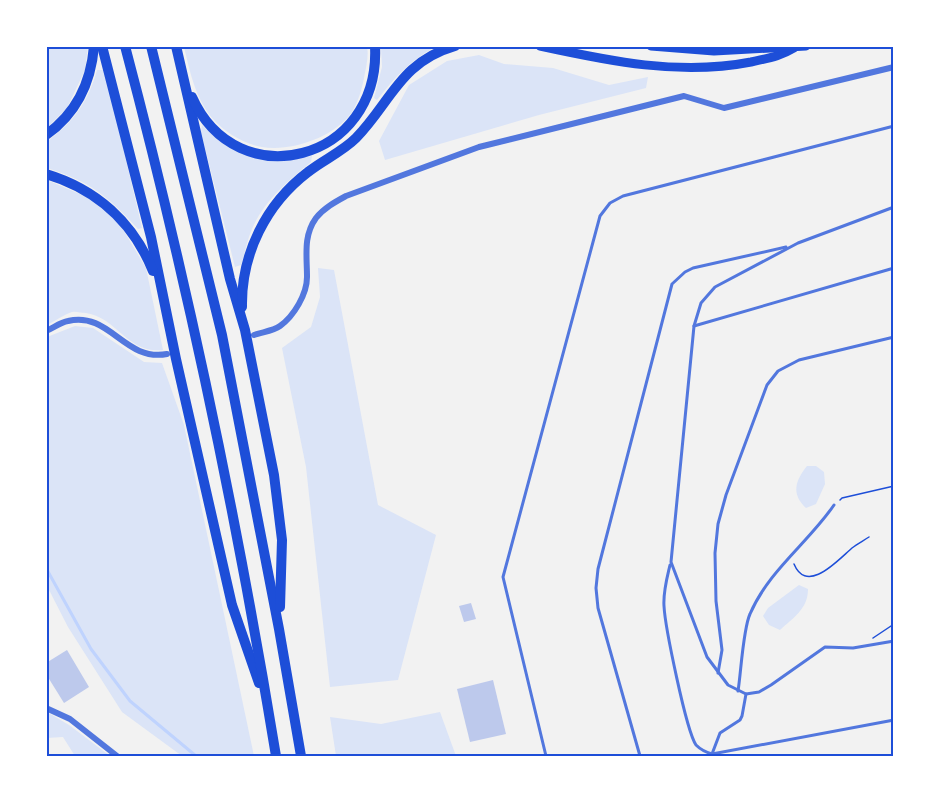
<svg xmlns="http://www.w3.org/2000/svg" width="940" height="803" font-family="Manrope,sans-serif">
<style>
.green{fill:#dbe4f7}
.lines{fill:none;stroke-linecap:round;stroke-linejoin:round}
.stream{stroke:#bfd3fe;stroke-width:3}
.building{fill:#bdc9ec}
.path{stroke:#1d4ed8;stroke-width:1.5}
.service{stroke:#5277de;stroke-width:3}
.minor{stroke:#5277de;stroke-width:6}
.trunk{stroke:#1d4ed8;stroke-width:9}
.motorway{stroke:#1d4ed8;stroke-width:10}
.neatline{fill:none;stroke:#1d4ed8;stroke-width:2}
</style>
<rect width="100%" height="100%" fill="#f2f2f2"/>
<g class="green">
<path d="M367,46C369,57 366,67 364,78C362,89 358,102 352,112C335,137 291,152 262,147C244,144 224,132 212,118C195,97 190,72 184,47Z"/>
<path d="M47,47H88L85,70L67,108L47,128Z"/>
<path d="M381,47V46L436,47C411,59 394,78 377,100L374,98L382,67Z"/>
<path d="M479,55L504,64L553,68L609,85L648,77L646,88L539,115L385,160L379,141L409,85L447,61Z"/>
<path d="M97,70H105L142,228L138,229C108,196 89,181 47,168L46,142C74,122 88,102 97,70Z"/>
<path d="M202,125C234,158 268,165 312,156L311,162C288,181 264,201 252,229C247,240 245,253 241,265L235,267L201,132Z"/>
<path d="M47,180L96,201L121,226L146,268L163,350C127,354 118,318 86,313C81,313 76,311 72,312C63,315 55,321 47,325Z"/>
<path d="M318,268L334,270L378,505L436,535L398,680L330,687L306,467L282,348L311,327L320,297Z"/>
<path d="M75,326L93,328L144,362L162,363L184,425L254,756H182L122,712L68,627L47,586V337Z"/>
<path d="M807,466H816L824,472L825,484L816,504L806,508C791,494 795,481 807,466Z"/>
<path d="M799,585L808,589C808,609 793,618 780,630L769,625L763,616L768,608Z"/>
<path d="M47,712L69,725L110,756H75L63,737L47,738Z"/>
<path d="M440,712L456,756H336L330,717L381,724Z"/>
</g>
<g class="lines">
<path class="stream" d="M46,568L91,649L130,701L196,756"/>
</g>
<g class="building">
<path d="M471,603L476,619L464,622L459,606Z"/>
<path d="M67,650L89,687L64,703L46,674V663Z"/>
<path d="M493,680L506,734L470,742L457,689Z"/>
</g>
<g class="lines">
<g class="path">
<path d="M840,500L842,498L894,486"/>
<path d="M794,564C807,595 838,560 852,548C857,544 863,541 869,537"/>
<path d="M873,638L894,624"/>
</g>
<g class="service">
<path d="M894,207L798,243L715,287L701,303L694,326L671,562L707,657L728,685L746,694L759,692L771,685L825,647L853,648L894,641"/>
<path d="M694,326L894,268"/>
<path d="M670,565C667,578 663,592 664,606C665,626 686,730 696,745C701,750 705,752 712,754L894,720"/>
<path d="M718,673L722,650L716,601L715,553L718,524L726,495L767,385L778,371L799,360L894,337"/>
<path d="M738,691C741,673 743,629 750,614C769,570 808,543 834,505"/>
<path d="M546,756L503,577L600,216L610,203L623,196L894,126"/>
<path d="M640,756L598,608L596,588L598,569L672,284L685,272L693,268L786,247"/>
<path d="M707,756L712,754L720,733L740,720L742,716L746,694"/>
</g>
<g class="minor">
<path d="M46,331C53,328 61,322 68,321C110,311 124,362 167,354"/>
<path d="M254,335C262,332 273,331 280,326C294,316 307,294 307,277C307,256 303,236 316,218C324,208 335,202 346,196L479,147L684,96L724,108L894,67"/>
<path d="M46,708L70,719L117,756"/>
</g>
<g class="trunk">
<path d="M540,46C609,61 680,76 751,62C768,58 779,57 794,48"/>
<path d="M651,46L714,51L806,46"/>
</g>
<g class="motorway">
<path d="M102,46L151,237L176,359L232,605L259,683"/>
<path d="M125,46C187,280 237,518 276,756"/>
<path d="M151,46L222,335L279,629L301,756"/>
<path d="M176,46L230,279L245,330L274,475L282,540L280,607"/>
<path d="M192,97C237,198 381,162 375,46"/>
<path d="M46,135C77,113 91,83 94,46"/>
<path d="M46,174C96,189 133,222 153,271"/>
<path d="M242,307C241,254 266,204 308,172C323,160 342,152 356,138C391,102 400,62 455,46"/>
</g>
</g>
<rect width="940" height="803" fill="none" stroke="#ffffff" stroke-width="96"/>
<rect x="48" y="48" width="844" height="707" class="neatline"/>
</svg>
